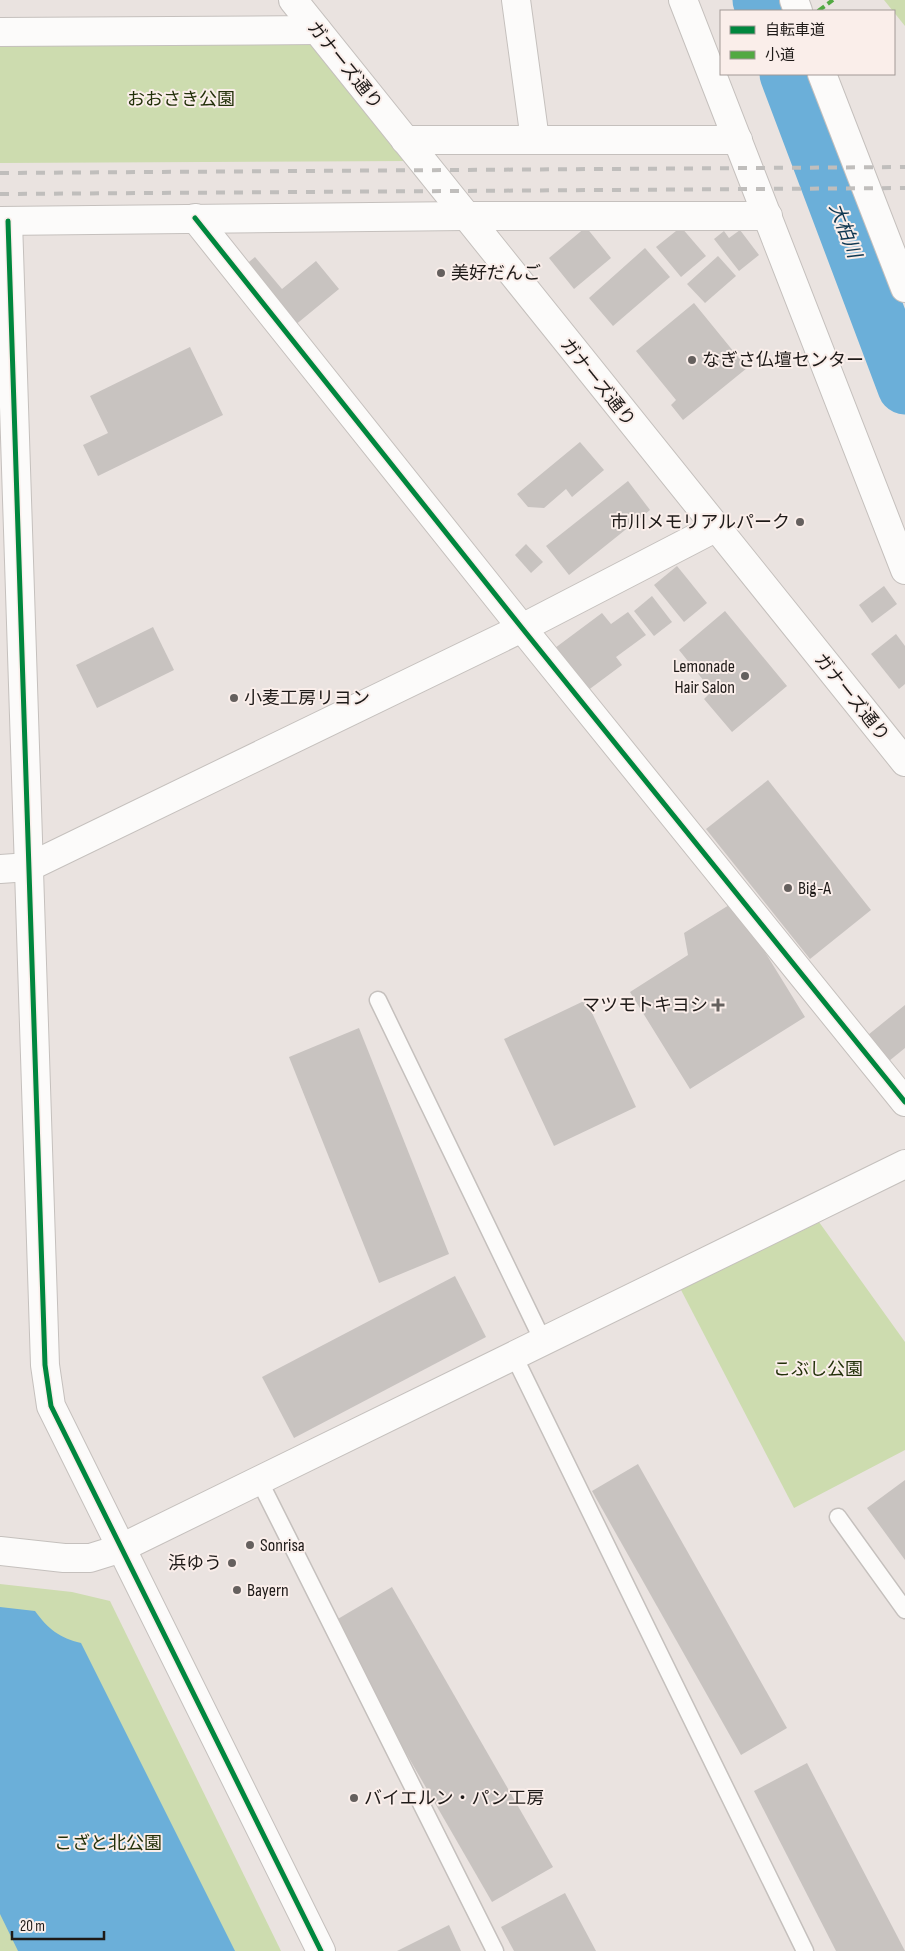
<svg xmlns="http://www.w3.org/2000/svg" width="905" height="1951" font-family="'Sofia Sans Condensed','Noto Sans JP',sans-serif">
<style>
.green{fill:#cddcaf}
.water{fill:#6bafd9}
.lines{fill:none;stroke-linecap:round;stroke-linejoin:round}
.river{stroke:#6bafd9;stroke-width:55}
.building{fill:#c8c3c0}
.lane-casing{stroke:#c5c0bd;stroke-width:19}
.street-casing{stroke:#c5c0bd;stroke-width:30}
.secondary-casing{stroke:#c5c0bd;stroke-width:30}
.lane{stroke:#fcfbfa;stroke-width:16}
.street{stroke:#fcfbfa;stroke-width:28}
.secondary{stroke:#fcfbfa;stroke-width:28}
.rail{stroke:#c0bebc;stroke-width:4;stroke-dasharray:9 9;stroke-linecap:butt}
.quiet{stroke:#52a942;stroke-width:4;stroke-dasharray:8 4;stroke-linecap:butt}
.cycleway-casing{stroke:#faeeea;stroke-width:8}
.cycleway{stroke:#00873e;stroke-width:5}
.poi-dot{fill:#65605e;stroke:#faeeea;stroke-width:2}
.labels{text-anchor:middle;stroke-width:4;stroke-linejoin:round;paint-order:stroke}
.street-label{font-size:18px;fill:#1e1a18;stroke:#faeeea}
.park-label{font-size:18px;fill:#223009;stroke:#faeeea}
.poi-label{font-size:18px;fill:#1e1a18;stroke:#faeeea;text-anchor:start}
.water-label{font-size:19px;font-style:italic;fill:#0f3852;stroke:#faeeea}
</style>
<rect width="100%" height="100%" fill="#eae3e0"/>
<g class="green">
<path d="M884,0H905V26Z"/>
<path d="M312,36L411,161L0,163V37Z"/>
<path d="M819,1222L905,1342V1450L794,1508L680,1288Z"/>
<path d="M0,1584L72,1592L110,1601L281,1951H0Z"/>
</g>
<path class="water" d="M0,1607L35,1611C48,1629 60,1638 81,1643L235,1951H18L0,1914Z"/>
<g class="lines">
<g class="river">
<path d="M760,0L764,11"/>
<path d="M787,74L905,387"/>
</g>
</g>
<g class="building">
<path d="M586,227L611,258L574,289L549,258Z"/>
<path d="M681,227L706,256L681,277L656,247Z"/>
<path d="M740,230L759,255L739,271L714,239L724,231L729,238Z"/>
<path d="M645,248L670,277L613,326L589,298Z"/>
<path d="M718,256L736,276L705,303L687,284Z"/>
<path d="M255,257L282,289L316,261L339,289L294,326L244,266Z"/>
<path d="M694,303L747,368L683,420L671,405L676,400L636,351Z"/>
<path d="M190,347L223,415L98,476L83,445L108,433L90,396Z"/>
<path d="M580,442L604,470L572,497L566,489L544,508L528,507L517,494Z"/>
<path d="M628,481L650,510L569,575L546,546Z"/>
<path d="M526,544L543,562L531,573L515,555Z"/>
<path d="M677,566L707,603L684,622L654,585Z"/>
<path d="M884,586L897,604L872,623L859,605Z"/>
<path d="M652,596L672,622L654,636L634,611Z"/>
<path d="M725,611L787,686L732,732L704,699L712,691L679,650Z"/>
<path d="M628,612L646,635L616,657L622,665L587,691L555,648L602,613L611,624Z"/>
<path d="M153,627L174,670L97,708L76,665Z"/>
<path d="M896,634L905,646V684L899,689L871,654Z"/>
<path d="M768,780L871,910L810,959L706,829Z"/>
<path d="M734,902L805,1017L690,1089L630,992L688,955L684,933Z"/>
<path d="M586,1000L636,1107L554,1146L504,1039Z"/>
<path d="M905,1005V1048L889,1061L868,1035Z"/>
<path d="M359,1028L449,1254L379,1283L289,1057Z"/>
<path d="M455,1276L486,1337L294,1438L262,1377Z"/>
<path d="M638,1464L787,1728L741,1755L592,1491Z"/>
<path d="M905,1480V1560L867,1508Z"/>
<path d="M392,1587L553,1867L492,1902L331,1623Z"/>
<path d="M807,1763L905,1951H836L754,1791Z"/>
<path d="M565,1893L596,1951H514L501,1927Z"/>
<path d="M449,1925L461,1951H397Z"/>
</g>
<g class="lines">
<defs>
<g id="lane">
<path d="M378,1000L543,1341"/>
<path d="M514,1356L805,1951"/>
<path d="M259,1480L495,1951"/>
<path d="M838,1517L905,1610"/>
</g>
<g id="street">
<path d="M516,0L535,140"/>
<path d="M683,0L905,570"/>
<path d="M794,0L798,11"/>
<path d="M0,32L317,30"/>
<path d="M822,74L905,288"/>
<path d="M405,140H738"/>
<path d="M195,218L522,628L905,1102"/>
<path d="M0,221L465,216H768"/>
<path d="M0,869L29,867L522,628L715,528"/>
</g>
<g id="secondary">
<path d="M293,0L905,762"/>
<path d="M8,221L45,1365L51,1406L321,1951"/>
<path d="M0,1551L64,1558H90L119,1549L905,1164"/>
</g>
</defs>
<use href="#lane" class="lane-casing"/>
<use href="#street" class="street-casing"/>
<use href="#secondary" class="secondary-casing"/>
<use href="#lane" class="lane"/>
<use href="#street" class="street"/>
<use href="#secondary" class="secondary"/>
<g class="rail">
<path d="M0,173L905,167"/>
<path d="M0,194L905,188"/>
</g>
<path class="quiet" d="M818,11L833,0"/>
<defs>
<g id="cycleway">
<path d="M195,218L522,628L905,1102"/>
<path d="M8,221L45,1365L51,1406L321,1951"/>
</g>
</defs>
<use href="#cycleway" class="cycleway-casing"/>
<use href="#cycleway" class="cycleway"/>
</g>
<g class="poi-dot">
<circle cx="441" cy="273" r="5"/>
<circle cx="692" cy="360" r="5"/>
<circle cx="800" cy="522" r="5"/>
<circle cx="745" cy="676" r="5"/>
<circle cx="234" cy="698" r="5"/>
<circle cx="788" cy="888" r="5"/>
<path d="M715.5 997.5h5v5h5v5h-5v5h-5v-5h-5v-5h5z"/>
<circle cx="250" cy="1545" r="5"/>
<circle cx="232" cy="1563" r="5"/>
<circle cx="237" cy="1590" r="5"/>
<circle cx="354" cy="1798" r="5"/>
</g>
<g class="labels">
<g class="street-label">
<text transform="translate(345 65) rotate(51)" y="6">ガナーズ通り</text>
<text transform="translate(598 382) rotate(51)" y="6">ガナーズ通り</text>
<text transform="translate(852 697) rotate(51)" y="6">ガナーズ通り</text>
</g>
<g class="park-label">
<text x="181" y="105">おおさき公園</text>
<text x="818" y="1375">こぶし公園</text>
<text x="108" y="1849">こざと北公園</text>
</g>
<g class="poi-label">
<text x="451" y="279">美好だんご</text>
<text x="702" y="366">なぎさ仏壇センター</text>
<text x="790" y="528" text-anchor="end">市川メモリアルパーク</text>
<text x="735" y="672" text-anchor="end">Lemonade<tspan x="735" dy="21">Hair Salon</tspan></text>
<text x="244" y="704">小麦工房リヨン</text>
<text x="798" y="894">Big-A</text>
<text x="708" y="1011" text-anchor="end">マツモトキヨシ</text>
<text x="260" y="1551">Sonrisa</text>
<text x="222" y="1569" text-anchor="end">浜ゆう</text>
<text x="247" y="1596">Bayern</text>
<text x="364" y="1804">バイエルン・パン工房</text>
</g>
<g class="water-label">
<text transform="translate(846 230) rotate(69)" y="7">大柏川</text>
</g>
</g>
<rect x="720" y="10" width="175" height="65" fill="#faeeea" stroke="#a29996"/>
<rect x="730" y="26" width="25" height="8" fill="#00873e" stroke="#a29996"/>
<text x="765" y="35" font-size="15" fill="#1e1a18">自転車道</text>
<rect x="730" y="51" width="25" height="8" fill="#52a942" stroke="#a29996"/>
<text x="765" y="60" font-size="15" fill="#1e1a18">小道</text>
<path d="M12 1931v8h92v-8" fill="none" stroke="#1e1a18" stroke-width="2.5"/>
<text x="20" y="1931" font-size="15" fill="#1e1a18" stroke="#faeeea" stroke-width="4" paint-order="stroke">20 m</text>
</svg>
